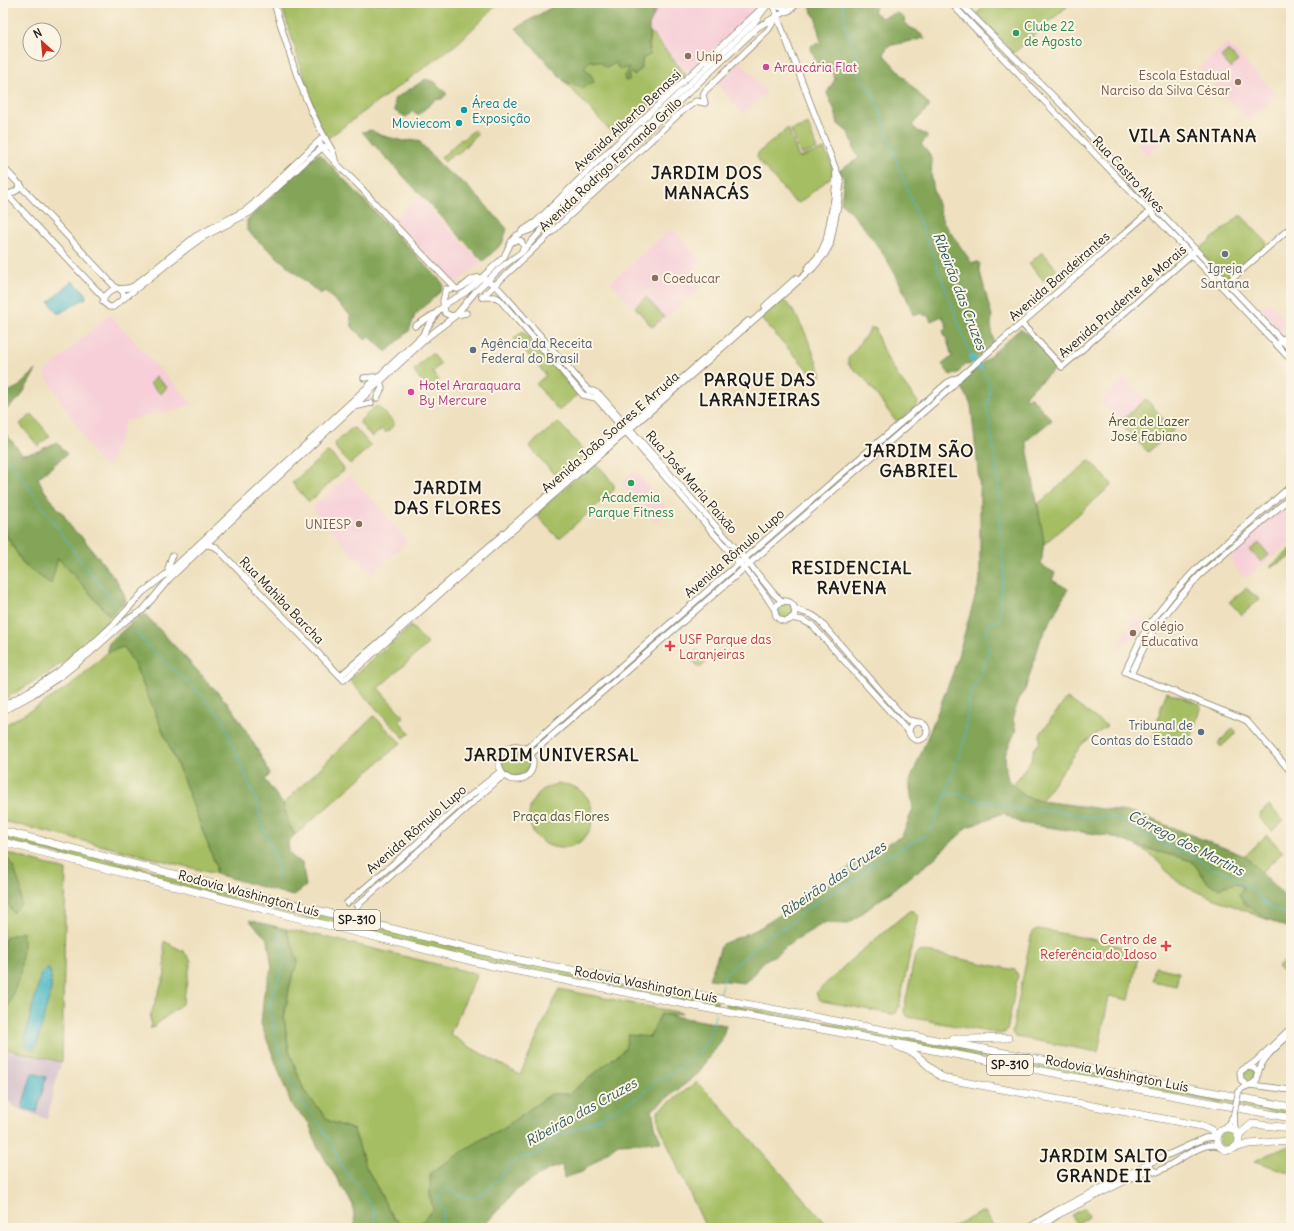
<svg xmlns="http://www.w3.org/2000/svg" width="1294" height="1231" font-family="Delius,sans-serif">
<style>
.built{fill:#f6cfd8}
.industrial{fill:#d1bdca}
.green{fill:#a6be63;stroke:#616d40}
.forest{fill:#84a559;stroke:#50603a}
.water{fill:#4cb8c8;stroke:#346a72}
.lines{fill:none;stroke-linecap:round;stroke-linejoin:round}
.stream{stroke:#4cb8c8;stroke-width:1}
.river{stroke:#4cb8c8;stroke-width:6}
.secondary-casing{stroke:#867e6e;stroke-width:7}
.highway-casing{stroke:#867e6e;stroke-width:8}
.secondary{stroke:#fff;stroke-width:5.5}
.highway{stroke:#fff;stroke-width:7}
.secondary-bridge-casing{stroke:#867e6e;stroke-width:7;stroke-linecap:butt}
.secondary-bridge{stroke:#fff;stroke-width:5.5}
.leisure-dot{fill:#2e9e5b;stroke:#fcf5e5;stroke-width:1.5}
.education-dot{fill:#8d6e63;stroke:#fcf5e5;stroke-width:1.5}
.hotel-dot{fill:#d1479c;stroke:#fcf5e5;stroke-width:1.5}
.culture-dot{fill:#0f9aa8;stroke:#fcf5e5;stroke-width:1.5}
.worship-dot{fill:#6b7280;stroke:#fcf5e5;stroke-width:1.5}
.service-dot{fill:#5c6f8a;stroke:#fcf5e5;stroke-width:1.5}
.health-dot{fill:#e0444e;stroke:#fcf5e5;stroke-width:1.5}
.labels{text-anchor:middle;stroke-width:4;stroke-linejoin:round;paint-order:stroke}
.shield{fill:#fcf5e5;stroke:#5f5d58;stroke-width:1}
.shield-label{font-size:12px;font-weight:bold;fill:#1c1c1c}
.leisure-label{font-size:13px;fill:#27864d;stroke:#fcf5e5;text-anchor:start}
.education-label{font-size:13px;fill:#785e54;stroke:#fcf5e5;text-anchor:start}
.hotel-label{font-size:13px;fill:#b23c85;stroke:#fcf5e5;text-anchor:start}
.culture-label{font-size:13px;fill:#0d838f;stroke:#fcf5e5;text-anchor:start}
.street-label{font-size:13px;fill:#1c1c1c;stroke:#fcf5e5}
.worship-label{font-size:13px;fill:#5b616d;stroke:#fcf5e5}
.service-label{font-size:13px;fill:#4e5e75;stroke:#fcf5e5;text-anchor:start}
.park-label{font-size:13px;fill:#4c5535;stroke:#fcf5e5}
.health-label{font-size:13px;fill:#be3a42;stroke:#fcf5e5;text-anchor:start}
.water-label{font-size:14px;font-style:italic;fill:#2f5a61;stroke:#fcf5e5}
.district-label{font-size:17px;font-weight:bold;letter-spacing:1px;fill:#1c1c1c;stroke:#fcf5e5}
</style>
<rect width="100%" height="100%" fill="#fcf5e5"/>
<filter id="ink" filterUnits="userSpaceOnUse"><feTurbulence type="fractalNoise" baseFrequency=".025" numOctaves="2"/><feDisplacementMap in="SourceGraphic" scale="8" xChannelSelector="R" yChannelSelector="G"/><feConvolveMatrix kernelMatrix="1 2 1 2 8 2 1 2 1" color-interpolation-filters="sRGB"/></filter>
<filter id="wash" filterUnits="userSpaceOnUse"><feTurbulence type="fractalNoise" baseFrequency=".012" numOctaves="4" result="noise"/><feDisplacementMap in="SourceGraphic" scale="16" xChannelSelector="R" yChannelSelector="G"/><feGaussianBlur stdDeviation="0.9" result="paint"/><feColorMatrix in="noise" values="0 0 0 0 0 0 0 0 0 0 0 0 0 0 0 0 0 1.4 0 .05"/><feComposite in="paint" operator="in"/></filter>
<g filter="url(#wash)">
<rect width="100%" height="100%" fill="#efe1c0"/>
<g class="built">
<path d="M659,3H763L686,75L650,31L649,26L650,22Z"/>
<path d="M1227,43L1277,95L1249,121L1199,68Z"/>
<path d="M741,62L767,92L743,114L717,84Z"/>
<path d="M1155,124L1167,137L1147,155L1136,142Z"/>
<path d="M418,197L481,262L474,268H473L458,282H453L393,220Z"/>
<path d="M671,229L674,230L703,262L693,271V277L702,287L653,329L611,282Z"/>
<path d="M1269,302L1291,326L1281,337L1258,312Z"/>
<path d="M109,314L193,405L126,421L109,466L99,463L44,373Z"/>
<path d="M1125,378L1146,399L1119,423L1100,401Z"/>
<path d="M635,471L669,510L655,522L621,483Z"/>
<path d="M348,476H351L406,539L407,542L372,574L349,550L312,508Z"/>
<path d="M1291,500V541L1249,577H1244L1233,566L1232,559L1233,551Z"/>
<path d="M1135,615L1144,621L1145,623L1140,635L1117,647Z"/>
</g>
<path class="industrial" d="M3,1048L62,1062L57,1076L47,1119L16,1108L9,1101L3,1099Z"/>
<g class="green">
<path d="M281,3H499L458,43L328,138L317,119Z"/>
<path d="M989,3H1071L1015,52L1013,53L977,13Z"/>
<path d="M650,31L686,75L615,136L564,81L582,88L592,76L583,67L590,61L616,63L629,67L628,71L629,75L642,63L643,58L650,55L649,48Z"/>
<path d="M1228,50L1238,61L1231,68L1221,57Z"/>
<path d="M808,124L817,149L801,155L791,130Z"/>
<path d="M788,128L799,158L824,149C828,157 836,169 831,177L799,203L793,200L760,162L757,157L758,153Z"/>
<path d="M474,130L478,134L457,155L454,153L445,162L441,158L461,139L462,140Z"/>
<path d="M1239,216H1242L1267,243L1266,246L1228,278L1225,279L1201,252L1200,249Z"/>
<path d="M1042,252L1057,269L1044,281L1029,264Z"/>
<path d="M646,297L664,317L652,327L635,307Z"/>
<path d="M782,299C801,314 812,351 821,373V377L819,378L814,376L808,370L762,320L761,316Z"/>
<path d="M871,328H873L876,329C880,353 902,383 918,402L917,405L900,421L894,419L865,379L848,364V359Z"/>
<path d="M523,331L561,372L560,374L577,393L576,396L560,410H558L536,384L546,375L514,339Z"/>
<path d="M430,354H433L441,364L432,372L439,380L429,389L416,375L414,370Z"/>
<path d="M156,377L167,387L161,394L150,384Z"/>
<path d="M1146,399L1173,430V431L1148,452L1119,423Z"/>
<path d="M377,406L381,409L395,424L386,433L382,429L372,437L361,425L360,421L373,408Z"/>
<path d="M32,414L50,436L38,446L20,424Z"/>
<path d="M557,423L561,425L585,452L587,456L560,481L529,446Z"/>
<path d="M352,428L356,429L371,446L350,464L337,450L335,446L336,442Z"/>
<path d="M327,452L330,453L343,467L344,470L309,502L292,483Z"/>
<path d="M1089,461H1090L1110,482L1112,485L1043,545L1038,504Z"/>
<path d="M591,465C601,463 608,478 614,485V490L561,537H557L537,516V513Z"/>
<path d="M3,530L24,565L58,558L111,617L81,649L49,672L3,700Z"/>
<path d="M1259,543L1269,555L1261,562L1250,550Z"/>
<path d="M1291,549V557L1271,567V566Z"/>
<path d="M1246,588L1259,599L1242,615L1229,602Z"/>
<circle cx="785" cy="611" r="8"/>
<path d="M411,626L428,644L378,688L404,717L399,721L410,733L404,738L349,680Z"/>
<path d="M124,646L136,668L182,776L216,866V874L3,821V726L38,706L70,686L108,652Z"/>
<path d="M697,650L707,662L700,668L689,657Z"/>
<path d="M1167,692L1200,704L1201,705L1190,743L1188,745L1153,739L1162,704Z"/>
<path d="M1067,698L1107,726L1082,744L1041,801L1026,797L1013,785L1031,761L1034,749L1040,742V734Z"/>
<path d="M374,716L401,743L295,835L289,824L283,804Z"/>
<path d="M1233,728L1237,732L1221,747L1218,743Z"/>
<circle cx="516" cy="762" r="14"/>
<circle cx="561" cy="816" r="32"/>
<path d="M1269,805L1283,821L1272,831L1258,816Z"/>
<path d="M3,833L473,951L572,972L709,998L717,1001V1004L705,1005L473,959L314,920L3,840Z"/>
<path d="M1267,835L1283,852L1261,873L1245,856Z"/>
<path d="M1135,845L1192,861L1209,884L1228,885L1236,883L1243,887L1244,904L1268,920L1188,888L1172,877L1152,855Z"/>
<path d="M3,852L66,870L62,1062L3,1048V891L11,901L8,904L13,912Z"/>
<path d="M909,911H913L918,916L899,1007L896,1013L892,1014L822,1001L819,999L816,993L818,991L853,958Z"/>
<path d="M286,929L321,936L477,974L450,1034L468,1046L520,1075L559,989L682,1013L672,1015L661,1014L650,1037L625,1049L569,1094H551L502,1129L482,1139L430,1194L433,1210L422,1222L406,1226L393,1218L379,1191L365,1165L354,1130L329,1121L304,1091L289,1050L284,1018L290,984L298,961Z"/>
<path d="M1039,929L1111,943L1138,953V957L1129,1000L1109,996L1098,1052L1016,1037L1012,1033L1031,936L1034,930Z"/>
<path d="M164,941L183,951L191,960L183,1003L151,1029L150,1017L165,974Z"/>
<path d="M922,951L1015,970L1018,975L1007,1031L1004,1033L999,1034L908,1017C905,1014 904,1013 904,1009L915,955L917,953Z"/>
<path d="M1284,961L1291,968V976L1289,978L1278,967Z"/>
<path d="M1155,967L1179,972L1176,986L1152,981Z"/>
<path d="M726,1004L1291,1109V1116L737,1012L725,1007Z"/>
<path d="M1251,1068L1254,1072C1254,1079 1251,1082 1245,1082L1241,1072Z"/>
<path d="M697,1082L718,1103L830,1228H706L677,1166L659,1124L658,1111Z"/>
<circle cx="1227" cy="1139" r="8"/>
<path d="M1291,1145V1173L1254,1161Z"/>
<path d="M1085,1208L1089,1217L1076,1224L1072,1215Z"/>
<path d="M982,1212L986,1213L994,1228H950Z"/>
</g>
<g class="forest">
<path d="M559,3H659L649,26V48L650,55L643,58L641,69L634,75L631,73L629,75V80L625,81L624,75L628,71L629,67L620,70L615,63L607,68L600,62L590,61L584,67L592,76L594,82L582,88L564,81L516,28Z"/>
<path d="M810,3H874L876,7L874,11V13L879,15L880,18L897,13L904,18L905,23L911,28L916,30L925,38L888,46L885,51L884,55L930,106L912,125L918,131L927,135V138L921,144L929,154L932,161L931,173L934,191L943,222L972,263L978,262L980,264L979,268L992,317L991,325L994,343L970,365L965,364L958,373L950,375L942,364L952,357L947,340L943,331L947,327L942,316L931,321L927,315H923L922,313L915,315H913C898,271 873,235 841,202L844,178L839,171L859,158L854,149L853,142L848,132L838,124L835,111L827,93L835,79L829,63L818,67L810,46L821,42L817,25V19L812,13Z"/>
<path d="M426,79L435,82L447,94L442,99L435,100L418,115L413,111L406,117L395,111L394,99Z"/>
<path d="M371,130L380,135L403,141L418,140L445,170L465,184L482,201L507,229L502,244L483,261L362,132Z"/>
<path d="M320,154L441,281L443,285L441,291L415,315L409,331L386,352L370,337L364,339L352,327L350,315L325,291L320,294L247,231V220L315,155Z"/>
<path d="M1020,329C1027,331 1052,360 1056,367V368L1025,395L1026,398L1031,397L1052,420L1026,441L1044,541L1041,565L1055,573L1052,580L1068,589L1041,638L1025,690L1018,699L1013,720L1016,730L1005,755L1006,771L1008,780L1026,797L1041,801L1135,813L1245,856L1291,903V929C1271,921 1251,913 1239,895L1243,887L1236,883L1218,888L1209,884L1192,861L1135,845L1110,836L1020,823L1003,813L968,827L930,862L848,924L824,923L795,940L777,954L764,961L751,977L744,983L709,979L722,944L756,930L807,898L842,872L878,849L902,836L913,809L910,788V781L953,673L980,580V490L971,405L960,383Z"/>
<path d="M36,370L20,398L3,412V394L18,387Z"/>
<path d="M3,430L22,454L36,452L57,442L67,454L38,478L44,490L59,510L62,512L72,529L82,537L117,581L124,594L126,602L111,617L58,558L51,584L24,565L3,530V522L7,500H3Z"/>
<path d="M145,614L233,709L260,754L270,774L265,780L283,804L289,824L295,835L288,841C289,855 290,856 302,863L306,886L293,896L216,874V866L182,776L136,668L124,647L108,652V644L132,622Z"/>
<path d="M3,853L13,866L21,888V904L13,913L8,904L11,901L3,891Z"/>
<path d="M249,920L286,929L298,961L290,984L284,1018L289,1050L304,1091L329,1121L354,1130L365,1165L379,1191L393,1218L406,1226L422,1222L433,1210L430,1194V1173L482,1139L502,1129L551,1094H569L625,1049L628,1035L650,1037L661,1014L726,1025L721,1042L704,1064L699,1073L652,1110L655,1126L661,1142L618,1144L582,1172L564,1178L562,1165L549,1169L515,1191L482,1228H355L353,1205L317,1146L309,1123L292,1106L261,1024L264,993L272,968L268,940Z"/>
<path d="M23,932V946L20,974L4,1018L3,1017V946L6,937Z"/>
</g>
<g class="water">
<path d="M72,281L86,293V298L60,313H57L49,302Z"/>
<path d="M49,969L51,975V989L37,1044L33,1050C25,1048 26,1045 25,1037L41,973L45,970Z"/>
<path d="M32,1073L46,1077L37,1112L22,1108Z"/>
</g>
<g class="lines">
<g class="stream">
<path d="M843,3L846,29L858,55L856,67L860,79L871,91L878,106L902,175L972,358"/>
<path d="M3,452L36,497L82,563L117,606"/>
<path d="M134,630L150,648L196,690L222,718L227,732L256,800L262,824L277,861L278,882"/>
<path d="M947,794H959L982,802L991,801L1025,811L1055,810L1087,817L1097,818L1103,816L1113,817L1118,820L1127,821L1135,828L1139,829L1142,834L1149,835L1165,846L1190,854L1211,868L1228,873L1238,881L1254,890L1262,901L1273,909L1282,912L1291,917"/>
<path d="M279,930L280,941L284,952V964L270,1001L271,1019L277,1043L297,1097L313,1115L332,1144L344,1170L358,1186L373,1209L377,1228"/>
<path d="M719,997L721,987L727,972L772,934L792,922L805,910L859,878L873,864L924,836L932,828L946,794L951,776L964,742L968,706L971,693L982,672L989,648L986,632L988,626L992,622L997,621L1000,618V598L1004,573L999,518V485L993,444L987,409L990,390L987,378L979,367"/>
<path d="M435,1228L442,1222L444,1212L437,1198L447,1187L463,1197L474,1198L488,1189L502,1174L519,1158L537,1154L560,1135L584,1126L642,1095L659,1079L674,1072L694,1058L706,1044L716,1013"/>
</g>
<path class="river" d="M972,358L979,367"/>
</g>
</g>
<g filter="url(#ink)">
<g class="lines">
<defs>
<g id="secondary">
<path d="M274,3C288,49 301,96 325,138"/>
<path d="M776,3L779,7L790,10"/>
<path d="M951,3C1064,123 1179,240 1291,360"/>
<path d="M960,3L1067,110L1155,207L1291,350"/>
<path d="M329,145L333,152L335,160"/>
<path d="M323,148C334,163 350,176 363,190C393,224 424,256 455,288"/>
<path d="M3,167L116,288"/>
<path d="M3,190L104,298"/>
<path d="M7,195L16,191L21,185"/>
<path d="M522,231L536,222L596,163L763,7"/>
<path d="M512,242L517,240L521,241L524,247L522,251"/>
<path d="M807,269L820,254L826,241L834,200L836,182V173"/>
<path d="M1225,285L1291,227"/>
<path d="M120,289L128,288L134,286L196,236L246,210L251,206L321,139L325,138L329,145L325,148H322L319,142"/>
<path d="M446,289L443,301L445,313L451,316L466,313"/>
<path d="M445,291L452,288L458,289C463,287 467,283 471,280C481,273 492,284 500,290L589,391H593L600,395L745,559L775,595L783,602"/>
<path d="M482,297H495L499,299L583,395L596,398C636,443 675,488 714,534C735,558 758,582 775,610"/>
<path d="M482,297L680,113L696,101L705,103L703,95L705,91L768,30L777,16"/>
<path d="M124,298C124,292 122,289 116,288C110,291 104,295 103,302L109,307H113L185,250L203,237L251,212L305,162L322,148"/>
<path d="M765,306L796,278"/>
<path d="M1022,324L1062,367L1193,253"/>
<path d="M415,326L436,313"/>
<path d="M1280,342L1291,332"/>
<path d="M364,378L374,377L380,381L382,388L377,398"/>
<path d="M354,407L371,403"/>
<path d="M1291,486L1196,569L1174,593L1151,622L1141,638L1125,672L1243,719L1247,721L1291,772"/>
<path d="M200,543L216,547L344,680L451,584L655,407L813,268L825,254L830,245L838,204L841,181L836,170L772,3"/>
<path d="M169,572L168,569L172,556"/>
<circle cx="785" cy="611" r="10"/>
<path d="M794,609L812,615L818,619L902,715L908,720L916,722"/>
<path d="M791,618L802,620L812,625L910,734"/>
<path d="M1131,674L1147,641L1157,625L1177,600L1200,575L1291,497"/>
<path d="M340,676L748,321"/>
<path d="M3,706L29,691L58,672L88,648L115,623L143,592L169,572L422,336L438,311L447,303L466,292L504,257L511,242L515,237L517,235L533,229L550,215L754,23L769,3"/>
<path d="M3,711L32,695L61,676L91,652L127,620L143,610L170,578L429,336L455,316L476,291L503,266L522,252L542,230L758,27L777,16L790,10L798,3"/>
<circle cx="918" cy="731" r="9"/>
<circle cx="516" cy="763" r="17"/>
<path d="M526,749L846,470L947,383L957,378"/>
<path d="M531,754L951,388L960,377L1155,207"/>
<path d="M347,903L413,847L459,805L501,771"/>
<path d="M357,906L499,779L505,776"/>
<path d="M1248,1067L1256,1061L1291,1028"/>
<path d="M1258,1073C1262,1057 1279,1045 1291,1033"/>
<path d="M1250,1085L1291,1090"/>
<path d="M1238,1092C1245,1083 1251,1088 1257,1080C1260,1071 1254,1065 1245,1068L1240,1072L1241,1080L1246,1085"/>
<path d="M1234,1115L1235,1130"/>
<path d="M1222,1130L1227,1126L1234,1115"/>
<path d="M1150,1166L1152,1170L1157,1172C1174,1165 1201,1140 1219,1146"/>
<path d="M1028,1228L1056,1211L1144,1166L1205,1138L1213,1137L1217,1138"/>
<path d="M1039,1228L1058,1215L1151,1168"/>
</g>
<g id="highway">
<path d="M3,831L292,904L515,959L730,1001L1291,1107"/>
<path d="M3,842L290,916L492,966L710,1009L837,1032L1291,1118"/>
<path d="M953,1039H968L1008,1038"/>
<path d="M897,1046L914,1053L940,1076L947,1079L1202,1126L1211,1130L1217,1137"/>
<circle cx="1228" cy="1139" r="11"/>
<path d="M1238,1136L1252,1124L1291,1128"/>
<path d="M1235,1148L1249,1144L1291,1141"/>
</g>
</defs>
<use href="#secondary" class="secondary-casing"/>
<use href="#highway" class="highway-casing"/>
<use href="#secondary" class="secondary"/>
<use href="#highway" class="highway"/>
<defs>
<path id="secondary-bridge" d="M1234,1113L1238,1094"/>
</defs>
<use href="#secondary-bridge" class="secondary-bridge-casing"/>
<use href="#secondary-bridge" class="secondary-bridge"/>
</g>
</g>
<g class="leisure-dot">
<circle cx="1016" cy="33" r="4"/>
<circle cx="631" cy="483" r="4"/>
</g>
<g class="education-dot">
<circle cx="688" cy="56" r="4"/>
<circle cx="1238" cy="82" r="4"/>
<circle cx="655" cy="278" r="4"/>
<circle cx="359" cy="524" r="4"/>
<circle cx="1133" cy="633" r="4"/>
</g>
<g class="hotel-dot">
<circle cx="766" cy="67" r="4"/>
<circle cx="411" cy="392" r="4"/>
</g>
<g class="culture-dot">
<circle cx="464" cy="110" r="4"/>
<circle cx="459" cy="123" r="4"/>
</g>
<circle class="worship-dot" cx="1225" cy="254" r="4"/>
<g class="service-dot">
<circle cx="473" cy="350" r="4"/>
<circle cx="1201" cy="732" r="4"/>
</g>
<g class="health-dot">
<path d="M668 640h4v4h4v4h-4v4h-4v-4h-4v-4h4z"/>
<path d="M1164 940h4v4h4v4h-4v4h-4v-4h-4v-4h4z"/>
</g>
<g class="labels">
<g class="shield">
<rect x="334" y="910" width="46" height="20" rx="3"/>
<rect x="987" y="1055" width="46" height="20" rx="3"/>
</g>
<g class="shield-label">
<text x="357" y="924">SP-310</text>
<text x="1010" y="1069">SP-310</text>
</g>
<g class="leisure-label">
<text x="1024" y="31">Clube 22<tspan x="1024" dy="15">de Agosto</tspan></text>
<text x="631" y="502" text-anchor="middle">Academia<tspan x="631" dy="15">Parque Fitness</tspan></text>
</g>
<g class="education-label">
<text x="696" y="61">Unip</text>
<text x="1230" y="80" text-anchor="end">Escola Estadual<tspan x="1230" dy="15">Narciso da Silva César</tspan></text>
<text x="663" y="283">Coeducar</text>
<text x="351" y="529" text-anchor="end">UNIESP</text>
<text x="1141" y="631">Colégio<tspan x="1141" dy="15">Educativa</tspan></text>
</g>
<g class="hotel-label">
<text x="774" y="72">Araucária Flat</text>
<text x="419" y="390">Hotel Araraquara<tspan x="419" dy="15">By Mercure</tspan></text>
</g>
<g class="culture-label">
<text x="472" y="108">Área de<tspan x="472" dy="15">Exposição</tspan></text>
<text x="451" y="128" text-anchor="end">Moviecom</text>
</g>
<g class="street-label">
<text transform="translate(627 120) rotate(-43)" y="5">Avenida Alberto Benassi</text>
<text transform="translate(610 164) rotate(-43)" y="5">Avenida Rodrigo Fernando Grillo</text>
<text transform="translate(1129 174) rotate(47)" y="5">Rua Castro Alves</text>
<text transform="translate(1059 276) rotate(-41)" y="5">Avenida Bandeirantes</text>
<text transform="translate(1122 301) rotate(-41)" y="5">Avenida Prudente de Morais</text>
<text transform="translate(610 432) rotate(-41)" y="5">Avenida João Soares E Arruda</text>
<text transform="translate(692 482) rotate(49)" y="5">Rua José Maria Paixão</text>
<text transform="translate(734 553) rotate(-41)" y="5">Avenida Rômulo Lupo</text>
<text transform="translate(282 600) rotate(46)" y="5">Rua Mahiba Barcha</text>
<text transform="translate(416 829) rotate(-41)" y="5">Avenida Rômulo Lupo</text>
<text transform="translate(249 893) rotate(15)" y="5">Rodovia Washington Luís</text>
<text transform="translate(646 984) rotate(11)" y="5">Rodovia Washington Luís</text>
<text transform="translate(1117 1073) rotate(11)" y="5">Rodovia Washington Luís</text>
</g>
<g class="worship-label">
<text x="1225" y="273">Igreja<tspan x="1225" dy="15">Santana</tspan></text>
</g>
<g class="service-label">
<text x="481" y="348">Agência da Receita<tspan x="481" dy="15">Federal do Brasil</tspan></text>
<text x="1193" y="730" text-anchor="end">Tribunal de<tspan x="1193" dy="15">Contas do Estado</tspan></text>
</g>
<g class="park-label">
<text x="1149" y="426">Área de Lazer<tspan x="1149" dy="15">José Fabiano</tspan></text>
<text x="561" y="821">Praça das Flores</text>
</g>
<g class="health-label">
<text x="679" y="644">USF Parque das<tspan x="679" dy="15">Laranjeiras</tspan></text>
<text x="1157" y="944" text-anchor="end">Centro de<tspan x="1157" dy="15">Referência do Idoso</tspan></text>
</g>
<g class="water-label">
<text transform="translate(960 291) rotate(69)" y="5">Ribeirão das Cruzes</text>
<text transform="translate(1186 843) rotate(27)" y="5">Córrego dos Martins</text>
<text transform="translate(833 879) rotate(-34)" y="5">Ribeirão das Cruzes</text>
<text transform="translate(581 1112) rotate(-29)" y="5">Ribeirão das Cruzes</text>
</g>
<g class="district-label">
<text x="1193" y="142">VILA SANTANA</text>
<text x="707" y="179">JARDIM DOS<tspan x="707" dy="20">MANACÁS</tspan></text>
<text x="760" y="386">PARQUE DAS<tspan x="760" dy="20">LARANJEIRAS</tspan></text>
<text x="919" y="457">JARDIM SÃO<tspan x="919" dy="20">GABRIEL</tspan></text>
<text x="448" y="494">JARDIM<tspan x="448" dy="20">DAS FLORES</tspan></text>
<text x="852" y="574">RESIDENCIAL<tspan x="852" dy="20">RAVENA</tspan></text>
<text x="552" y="761">JARDIM UNIVERSAL</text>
<text x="1104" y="1162">JARDIM SALTO<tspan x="1104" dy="20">GRANDE II</tspan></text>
</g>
</g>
<rect width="1294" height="1231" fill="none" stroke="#fcf5e5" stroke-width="16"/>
<g transform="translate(42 42) rotate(333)"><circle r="19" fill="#fcf5e5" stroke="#a29e95"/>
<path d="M0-3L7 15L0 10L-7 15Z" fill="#c8321e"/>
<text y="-6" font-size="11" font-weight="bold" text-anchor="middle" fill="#1c1c1c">N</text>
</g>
</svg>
